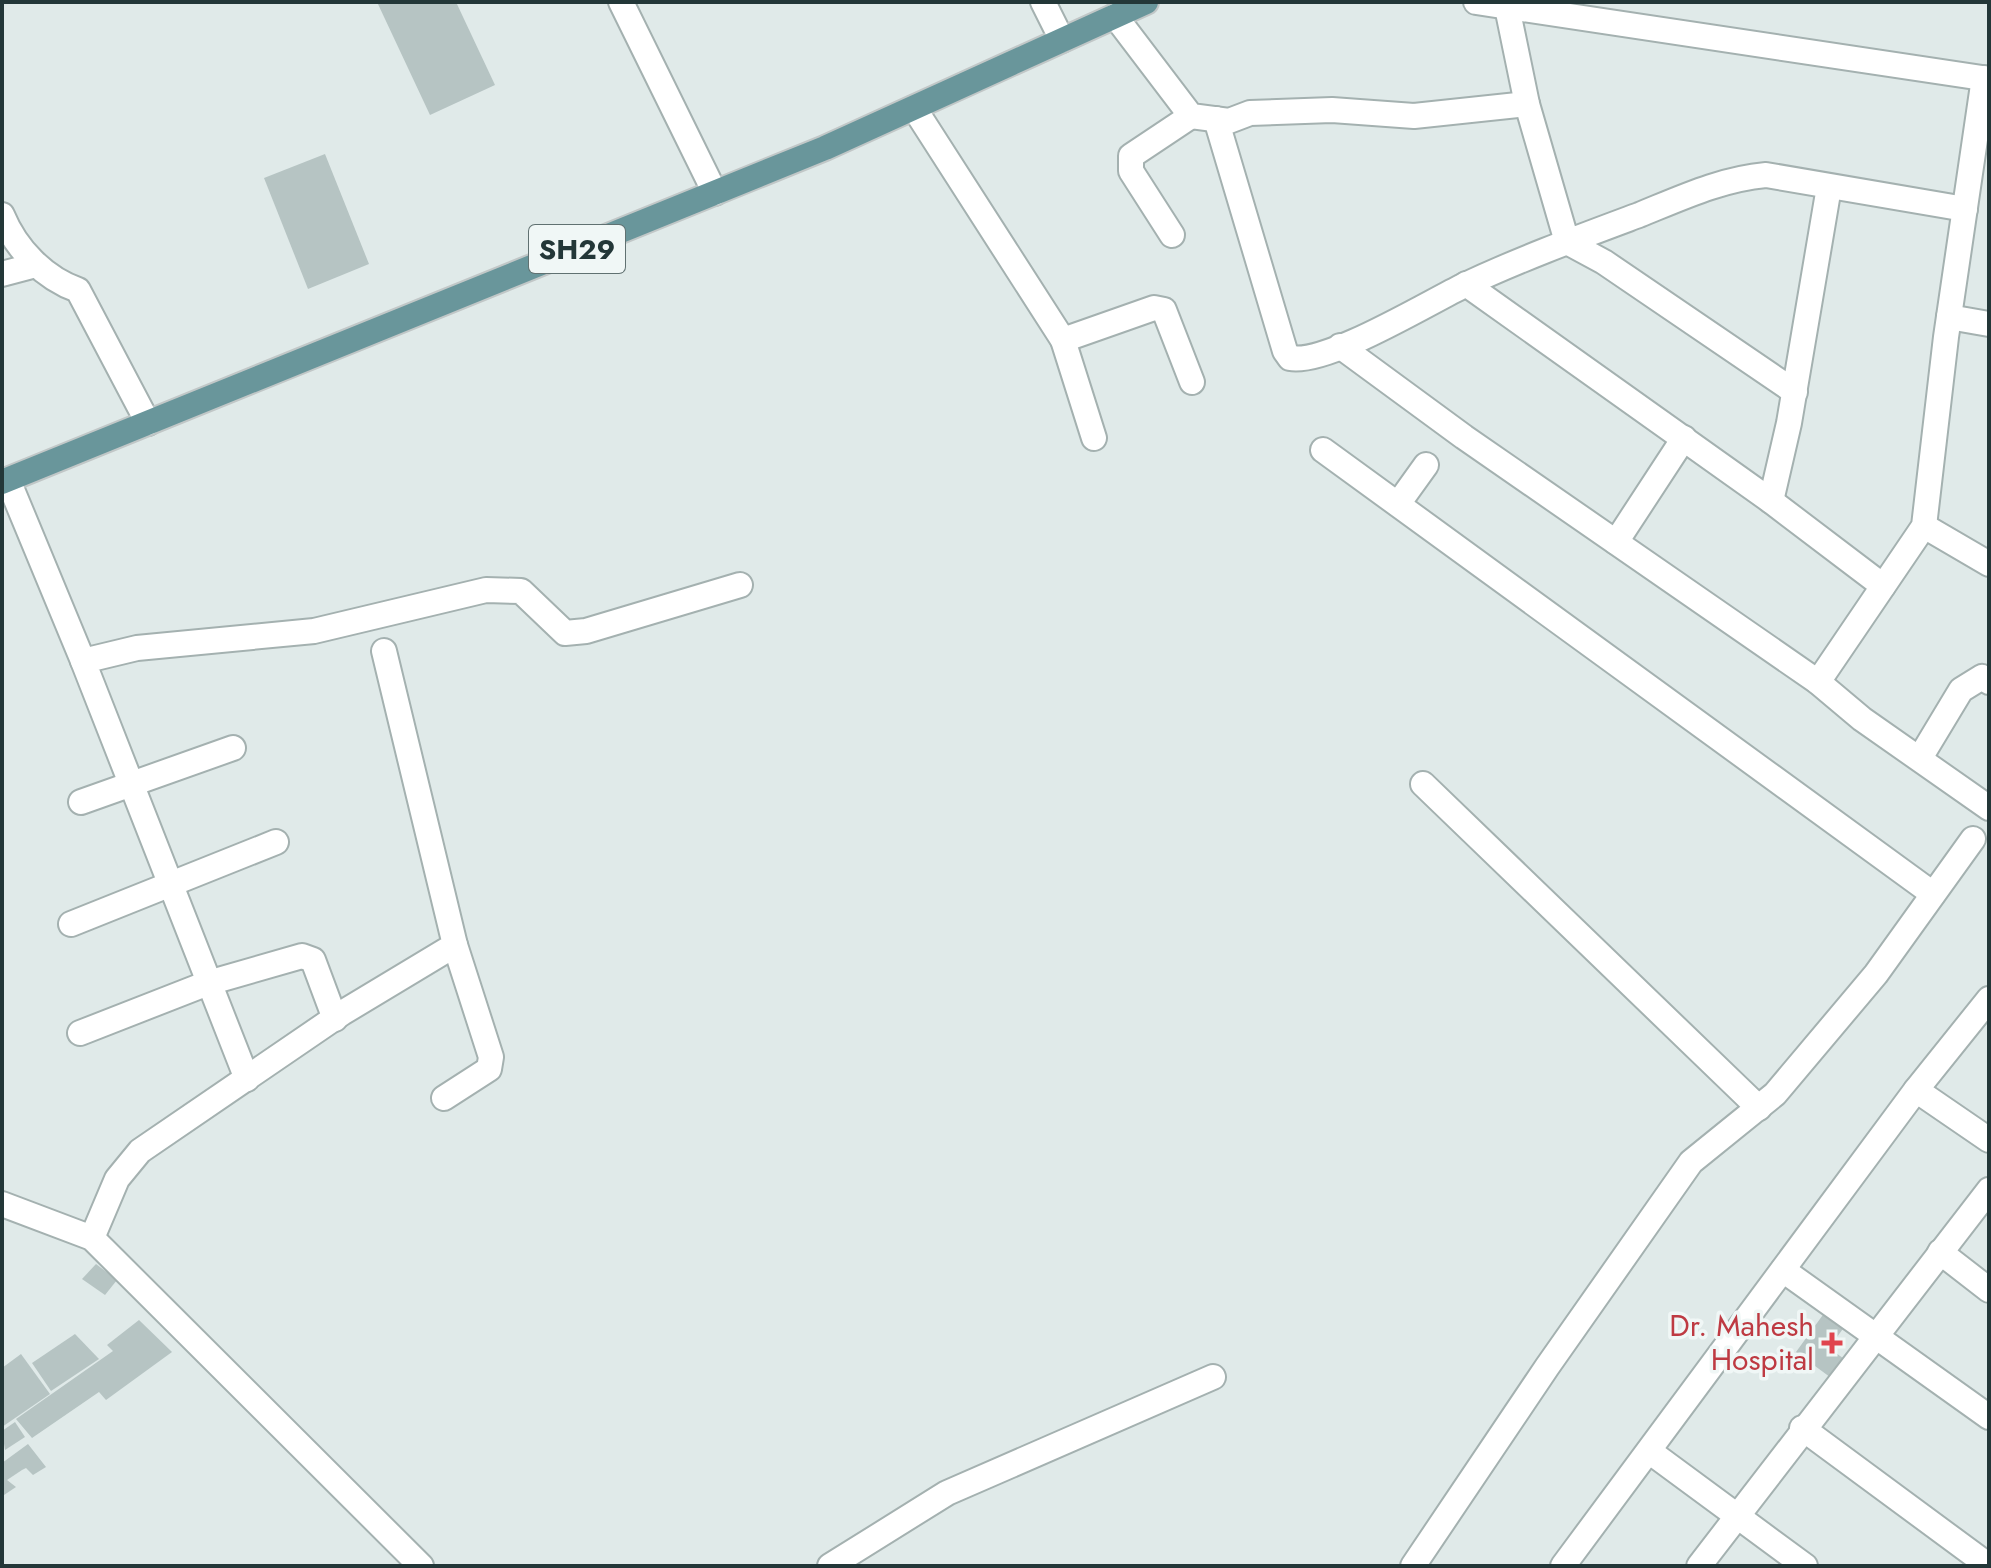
<svg xmlns="http://www.w3.org/2000/svg" width="1991" height="1568" font-family="Jost,sans-serif">
<style>
.building{fill:#b6c4c3}
.lines{fill:none;stroke-linecap:round;stroke-linejoin:round}
.minor-casing{stroke:#a4b1b0;stroke-width:28}
.major-casing{stroke:#c1c7c7;stroke-width:28}
.minor{stroke:#fff;stroke-width:24}
.major{stroke:#69969b;stroke-width:24}
.health-dot{fill:#e0444e;stroke:#f0f7f6;stroke-width:3}
.labels{text-anchor:middle;stroke-width:7;stroke-linejoin:round;paint-order:stroke}
.shield{fill:#f0f7f6;stroke:#607171;stroke-width:2}
.shield-label{font-size:28px;font-weight:bold;fill:#233738}
.health-label{font-size:30px;fill:#be3a42;stroke:#f0f7f6;text-anchor:end}
</style>
<rect width="100%" height="100%" fill="#e0eae9"/>
<g class="building">
<path d="M377,2H456L495,85L430,115Z"/>
<path d="M325,154L369,264L308,289L264,178Z"/>
<path d="M96,1264L117,1280L105,1295L82,1279Z"/>
<path d="M1825,1312L1845,1326L1829,1348L1847,1361L1834,1380L1796,1352Z"/>
<path d="M139,1320L172,1352L106,1400L99,1392L32,1438L16,1419L113,1351L107,1345Z"/>
<path d="M75,1334L99,1359L51,1391L32,1363Z"/>
<path d="M21,1354L50,1394L2,1427V1368Z"/>
<path d="M15,1422L25,1437L5,1450L2,1431Z"/>
<path d="M28,1444L46,1467L33,1475L26,1468L22,1470L7,1480L16,1487L4,1495L2,1463Z"/>
</g>
<g class="lines">
<defs>
<g id="minor">
<path d="M621,2L715,193"/>
<path d="M1043,2L1062,40"/>
<path d="M1476,2L1989,79"/>
<path d="M1507,7L1527,104L1567,242L1604,262L1795,392"/>
<path d="M1115,16L1191,116L1229,121L1250,113L1332,110L1414,116L1527,104"/>
<path d="M914,108L1063,340L1094,438"/>
<path d="M1216,119L1285,351L1290,358C1326,365 1426,304 1463,286C1520,259 1580,237 1639,215C1681,198 1721,179 1766,175L1965,209"/>
<path d="M2,215C16,249 44,278 78,290L148,423"/>
<path d="M1172,235L1131,171V156L1191,116"/>
<path d="M2,274L36,265"/>
<path d="M1466,284L1771,501L1883,586"/>
<path d="M1949,317L1989,324"/>
<path d="M1063,340L1154,308L1164,310L1192,382"/>
<path d="M1340,346L1464,437L1818,682L1862,719L1989,808"/>
<path d="M1323,450L1933,894"/>
<path d="M8,480L83,661"/>
<path d="M1771,501L1789,423L1829,187"/>
<path d="M1398,504L1426,465"/>
<path d="M1924,526L1989,564"/>
<path d="M1616,542L1684,438"/>
<path d="M1818,682L1924,526L1946,337L1984,78"/>
<path d="M1920,758L1961,690L1982,677L1989,682"/>
<path d="M1423,784L1759,1108"/>
<path d="M81,802L233,748"/>
<path d="M71,924L276,842"/>
<path d="M80,1033L208,983L302,956L313,960L335,1019"/>
<path d="M247,1079L83,661L137,648L314,631L486,590L521,591L565,633L586,631L740,585"/>
<path d="M1916,1090L1989,1140"/>
<path d="M444,1098L489,1069L491,1057L455,945"/>
<path d="M2,1204L92,1238L421,1566"/>
<path d="M92,1238L117,1179L140,1151L342,1013L455,945L384,651"/>
<path d="M1940,1252L1989,1290"/>
<path d="M1783,1270L1989,1417"/>
<path d="M1802,1428L1989,1566"/>
<path d="M1649,1451L1805,1566"/>
<path d="M830,1566L947,1493L1213,1377"/>
<path d="M1413,1566L1547,1367L1691,1162L1775,1094L1876,974L1973,839"/>
<path d="M1563,1566L1916,1090L1989,999"/>
<path d="M1699,1566L1989,1190"/>
</g>
<path id="major" d="M2,482L825,148L1146,2"/>
</defs>
<use href="#minor" class="minor-casing"/>
<use href="#major" class="major-casing"/>
<use href="#minor" class="minor"/>
<use href="#major" class="major"/>
</g>
<path class="health-dot" d="M1828 1331h8v8h8v8h-8v8h-8v-8h-8v-8h8z"/>
<g class="labels">
<rect class="shield" x="529" y="225" width="96" height="48" rx="6"/>
<g class="shield-label">
<text x="577" y="259">SH29</text>
</g>
<g class="health-label">
<text x="1814" y="1336">Dr. Mahesh<tspan x="1814" dy="34">Hospital</tspan></text>
</g>
</g>
<rect width="1991" height="1568" fill="none" stroke="#233738" stroke-width="8"/>
</svg>
